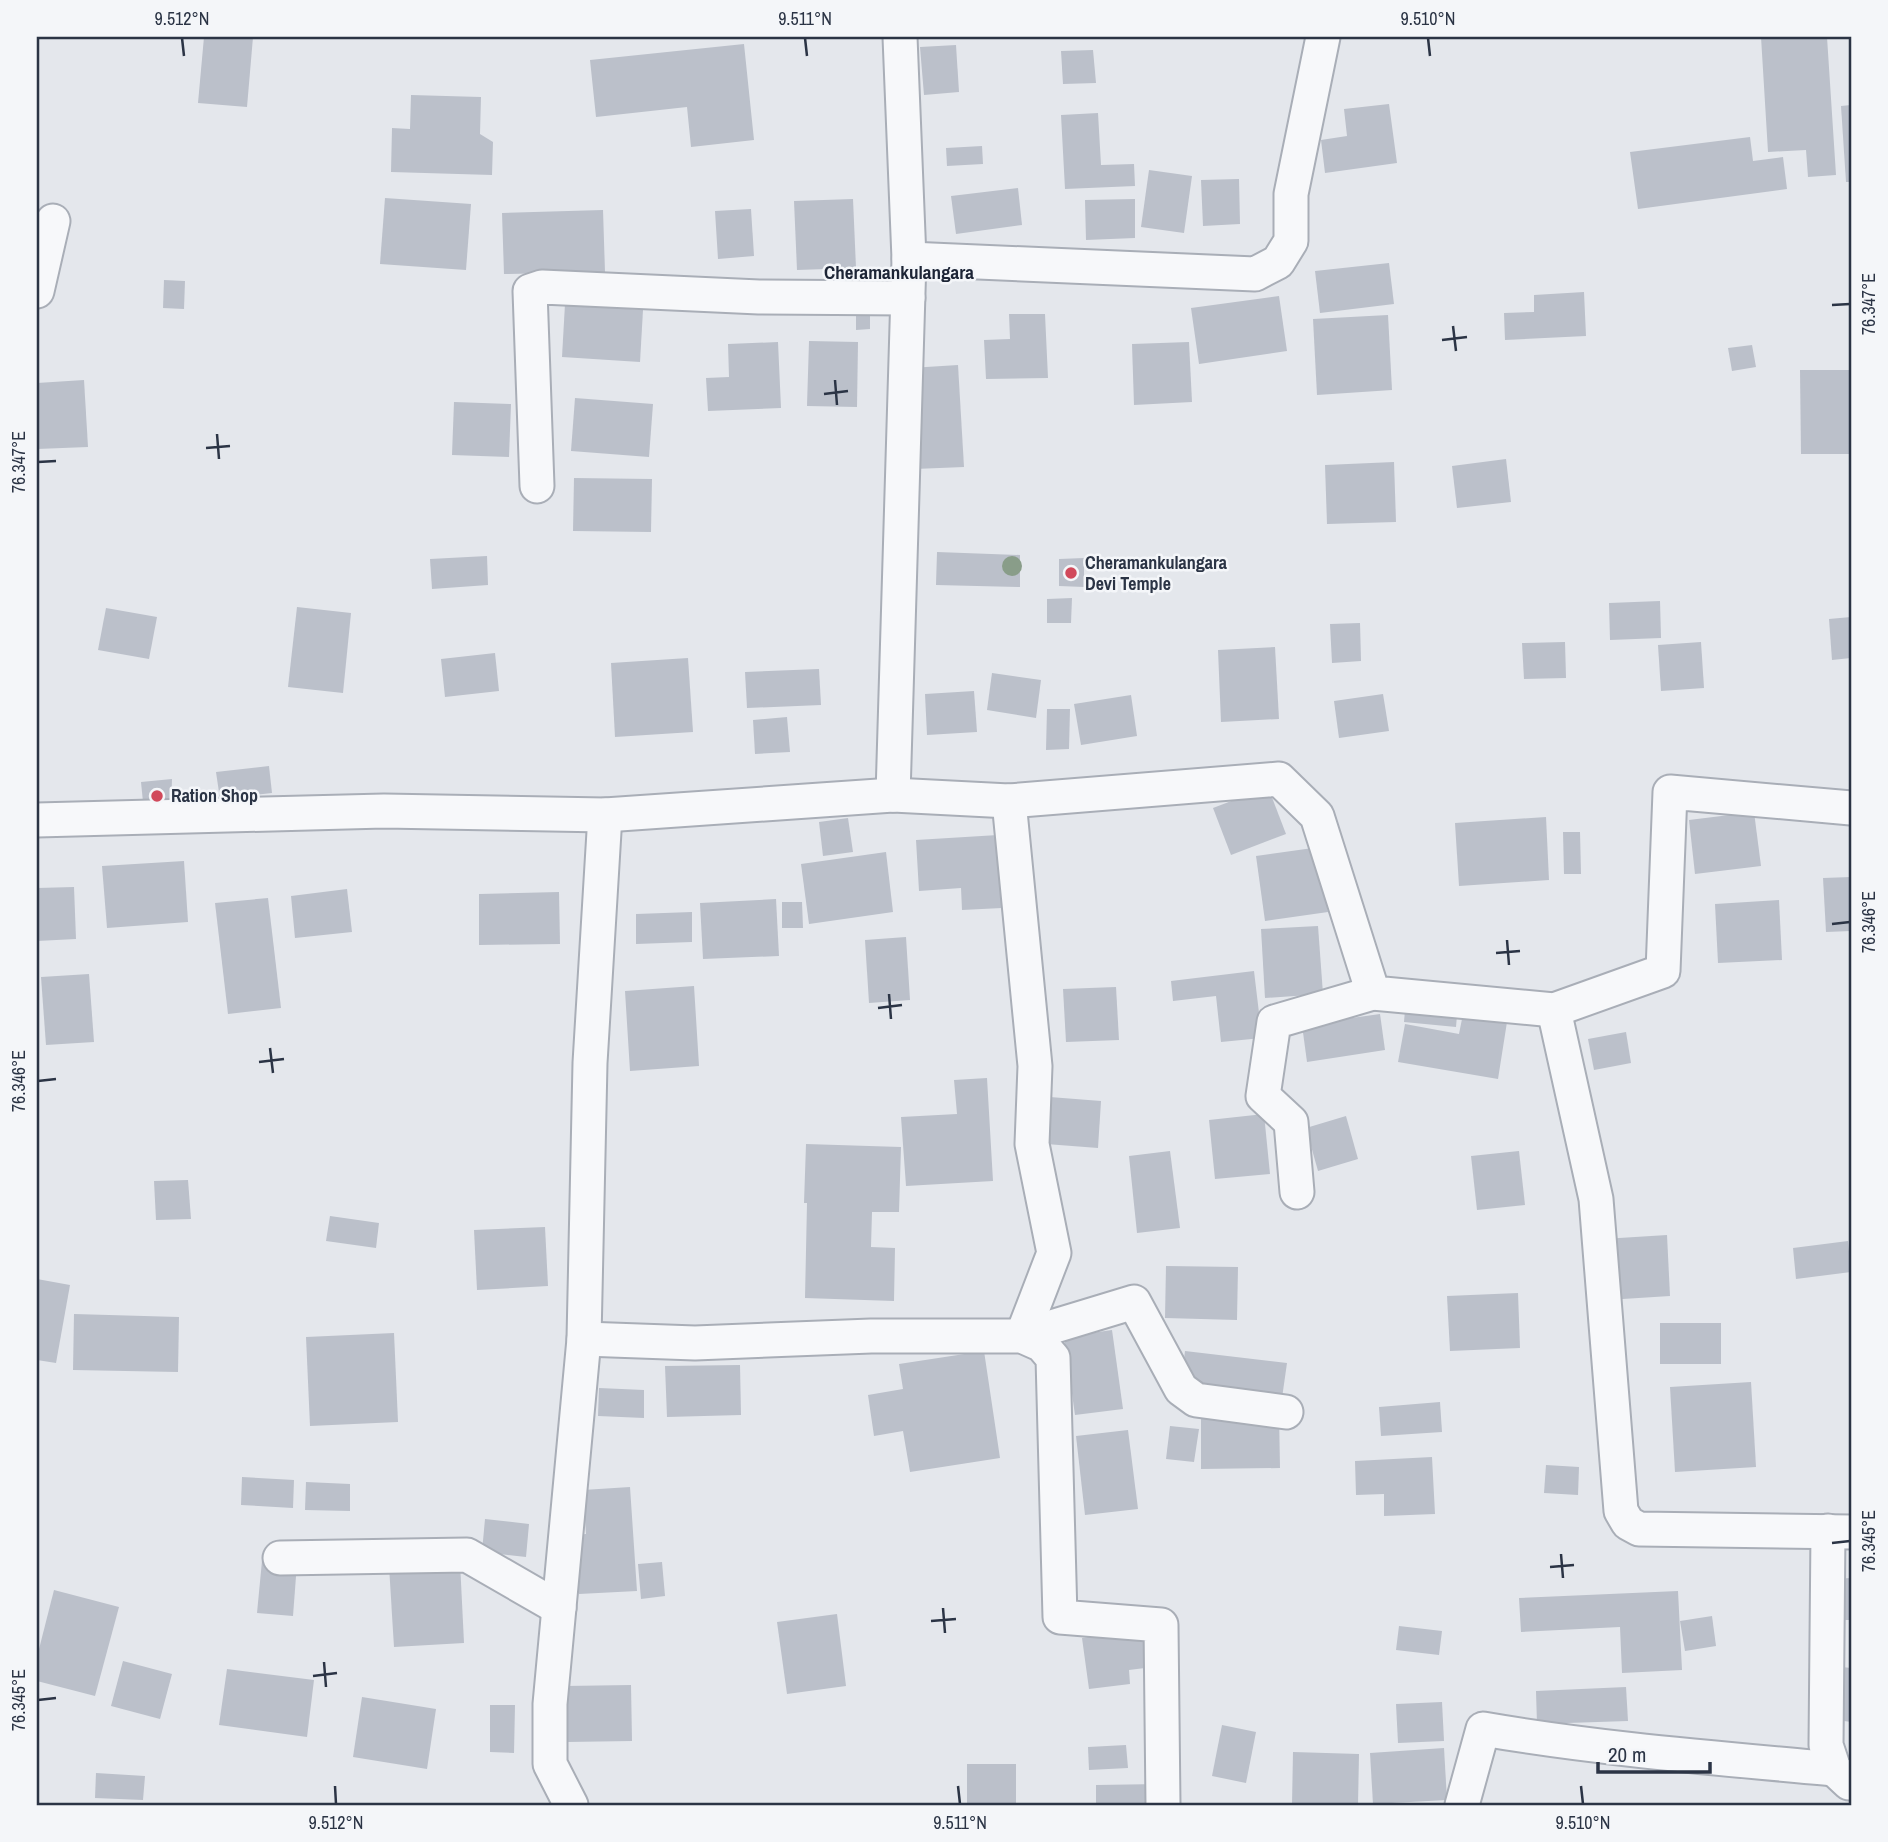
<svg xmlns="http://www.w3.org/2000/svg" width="1888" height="1842" font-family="'Archivo Narrow',sans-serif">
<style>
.building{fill:#bbc0ca}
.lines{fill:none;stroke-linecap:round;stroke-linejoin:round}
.minor-casing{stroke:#a9aeb7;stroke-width:37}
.minor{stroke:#f7f8fa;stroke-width:33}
.tree{fill:#899d89}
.ticks{fill:none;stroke:#2b3445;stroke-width:2.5}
.poi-dot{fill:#d1495b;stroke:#f4f6f9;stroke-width:2.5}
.labels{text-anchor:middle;stroke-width:5;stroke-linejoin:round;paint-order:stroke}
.poi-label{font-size:18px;font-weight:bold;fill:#2b3445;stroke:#f4f6f9;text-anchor:start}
.neighbourhood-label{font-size:19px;font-weight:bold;fill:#1d2536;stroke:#f4f6f9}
.neatline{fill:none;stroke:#2b3445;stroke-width:2.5}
.ticks-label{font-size:18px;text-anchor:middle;fill:#2b3445}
</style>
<rect width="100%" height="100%" fill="#e4e7ec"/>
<g class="building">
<path d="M204,37H253L247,107L198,103Z"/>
<path d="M1761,37H1827L1836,175L1808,177L1806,150L1768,152Z"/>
<path d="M744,44L754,140L691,147L687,107L596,117L590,60Z"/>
<path d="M956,45L959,92L924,95L920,47Z"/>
<path d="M1093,50L1096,83L1063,84L1061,51Z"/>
<path d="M411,95L481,97L480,134L493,142L492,175L391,172L392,128L410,129Z"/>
<path d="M1389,104L1397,163L1325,173L1321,140L1347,136L1344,109Z"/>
<path d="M1851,105V182H1846L1841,106Z"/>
<path d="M1098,113L1101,165L1134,164L1135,186L1065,189L1061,115Z"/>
<path d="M1750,137L1753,161L1783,157L1787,189L1638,209L1630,152Z"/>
<path d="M982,146L983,164L947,166L946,148Z"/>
<path d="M1149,170L1192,176L1184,233L1141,227Z"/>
<path d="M1239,179L1240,224L1203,226L1201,180Z"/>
<path d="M1018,188L1022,225L956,234L951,196Z"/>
<path d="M385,198L471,204L466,270L380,264Z"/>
<path d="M853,199L856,268L797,270L794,201Z"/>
<path d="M1135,199V238L1086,240L1085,200Z"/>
<path d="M751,209L754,256L718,259L715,211Z"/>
<path d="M603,210L605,272L504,274L502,213Z"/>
<path d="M1389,263L1394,304L1320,313L1315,271Z"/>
<path d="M164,280L185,281L184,309L163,308Z"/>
<path d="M1584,292L1586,336L1505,340L1504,313L1534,312V295Z"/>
<path d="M1279,296L1287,351L1199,364L1191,308Z"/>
<path d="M565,304L643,310L640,362L562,357Z"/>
<path d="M870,314V329L856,330V315Z"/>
<path d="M1009,314H1045L1048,378L986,379L984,340L1010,339Z"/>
<path d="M1388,315L1392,390L1317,395L1313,319Z"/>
<path d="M809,341L858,342L857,407L807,406Z"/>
<path d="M778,342L781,408L708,411L706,378L729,377L728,344Z"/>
<path d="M1189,342L1192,402L1134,405L1132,344Z"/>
<path d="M1752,345L1756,367L1732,371L1728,348Z"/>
<path d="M958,365L964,467L915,469L910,368Z"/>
<path d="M1800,370H1851V454H1801Z"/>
<path d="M84,380L88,447L37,449V383Z"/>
<path d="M575,398L653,404L649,457L571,451Z"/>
<path d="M454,402L511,404L509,457L452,455Z"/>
<path d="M1506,459L1511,502L1457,508L1452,466Z"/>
<path d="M1394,462L1396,522L1327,524L1325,465Z"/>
<path d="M574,478L652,479L651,532L573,531Z"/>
<path d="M937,552L1020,555V587L936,585Z"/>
<path d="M487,556L488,585L432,589L430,559Z"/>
<path d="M1084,558V587L1059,586V559Z"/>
<path d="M1072,598L1071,623H1047V599Z"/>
<path d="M1660,601L1661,638L1610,640L1609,603Z"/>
<path d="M297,607L351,613L343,693L288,687Z"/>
<path d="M106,608L157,617L149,659L98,650Z"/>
<path d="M1851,617V658L1832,660L1829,619Z"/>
<path d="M1360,623L1361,661L1332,663L1330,624Z"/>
<path d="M1565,642L1566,678L1524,679L1522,643Z"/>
<path d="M1701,642L1704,688L1661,691L1658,645Z"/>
<path d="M1275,647L1279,719L1221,722L1218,650Z"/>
<path d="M495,653L499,691L445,697L441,659Z"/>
<path d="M688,658L693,732L615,737L611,663Z"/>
<path d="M819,669L821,705L747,708L745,672Z"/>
<path d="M992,673L1041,680L1036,718L987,710Z"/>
<path d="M974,691L977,732L927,735L925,694Z"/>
<path d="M1383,694L1389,731L1339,738L1334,701Z"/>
<path d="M1131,695L1137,736L1081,745L1074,704Z"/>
<path d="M1047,709H1070L1069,749L1046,750Z"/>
<path d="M787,717L790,752L755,754L753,720Z"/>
<path d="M269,766L272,793L220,799L216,772Z"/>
<path d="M172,779L171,810L144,812L141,782Z"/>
<path d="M1268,787L1286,834L1231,855L1213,808Z"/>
<path d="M1754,812L1761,866L1695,874L1689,820Z"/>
<path d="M1546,817L1549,880L1459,886L1455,823Z"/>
<path d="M848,818L853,852L823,856L819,822Z"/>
<path d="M1563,832H1580L1581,874H1564Z"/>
<path d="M998,835L1002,908L962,910L961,888L919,891L916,840Z"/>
<path d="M1320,847L1328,912L1265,921L1256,856Z"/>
<path d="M886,852L893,912L809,924L801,864Z"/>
<path d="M184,861L188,922L107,928L102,866Z"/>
<path d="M1851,877V931L1826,932L1823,878Z"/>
<path d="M74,887L76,939L37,941V888Z"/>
<path d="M347,889L352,932L295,938L291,896Z"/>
<path d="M559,892L560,944L479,945V894Z"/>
<path d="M268,898L281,1008L228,1014L215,903Z"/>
<path d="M776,899L779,956L703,959L700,903Z"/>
<path d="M1779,900L1782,960L1718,963L1715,904Z"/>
<path d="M782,902H802L803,928H782Z"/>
<path d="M692,912V942L636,944V914Z"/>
<path d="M1318,926L1323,994L1265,998L1261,929Z"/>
<path d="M906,937L910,1000L869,1003L865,940Z"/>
<path d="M1254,971L1262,1038L1221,1042L1216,996L1173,1001L1171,981Z"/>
<path d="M89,974L94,1042L46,1045L41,977Z"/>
<path d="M694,986L699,1066L630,1071L625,991Z"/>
<path d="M1116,987L1119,1040L1066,1042L1063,989Z"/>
<path d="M1406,998L1458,1003L1456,1027L1404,1022Z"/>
<path d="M1380,1014L1385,1050L1307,1062L1302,1025Z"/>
<path d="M1463,1014L1507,1022L1498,1079L1398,1062L1405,1024L1459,1034Z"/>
<path d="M1626,1032L1631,1063L1594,1070L1588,1039Z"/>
<path d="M987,1078L993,1181L906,1186L901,1117L957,1114L954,1080Z"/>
<path d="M1037,1096L1101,1101L1098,1148L1033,1143Z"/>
<path d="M1264,1114L1270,1174L1215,1179L1209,1120Z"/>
<path d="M1346,1116L1358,1159L1318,1171L1306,1128Z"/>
<path d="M806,1144L901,1147L899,1212H872L871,1247L895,1248L894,1301L805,1298L807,1203H804Z"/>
<path d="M1170,1151L1180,1228L1137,1233L1129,1156Z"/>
<path d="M1519,1151L1525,1205L1477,1210L1471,1156Z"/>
<path d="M188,1180L191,1219L156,1220L154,1181Z"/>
<path d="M330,1216L379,1223L376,1248L326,1241Z"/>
<path d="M545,1227L548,1286L477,1290L474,1230Z"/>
<path d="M1667,1235L1670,1296L1607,1300L1603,1239Z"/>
<path d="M1848,1241L1851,1272L1796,1279L1793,1248Z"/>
<path d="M1166,1266L1238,1267L1237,1320L1165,1318Z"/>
<path d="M37,1279L70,1285L56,1363L37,1360Z"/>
<path d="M1518,1293L1520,1348L1450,1351L1447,1296Z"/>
<path d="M74,1314L179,1317L178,1372L73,1370Z"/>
<rect x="1660" y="1323" width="61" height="41"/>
<path d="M1112,1330L1123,1409L1075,1415L1064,1337Z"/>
<path d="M394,1333L398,1422L310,1426L306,1337Z"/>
<path d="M984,1351L1000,1458L910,1472L903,1431L874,1436L868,1395L903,1389L899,1364Z"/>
<path d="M1185,1351L1287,1363L1282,1398L1181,1385Z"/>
<path d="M740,1365L741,1415L667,1417L665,1366Z"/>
<path d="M1751,1382L1756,1467L1675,1472L1670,1387Z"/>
<path d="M599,1388L644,1390V1418L598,1416Z"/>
<path d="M1440,1402L1442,1432L1381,1436L1379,1407Z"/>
<path d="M1279,1414L1280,1468L1201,1469V1415Z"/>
<path d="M1170,1426L1199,1429L1194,1462L1166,1459Z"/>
<path d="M1128,1430L1138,1509L1085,1515L1076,1436Z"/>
<path d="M1432,1457L1435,1514L1384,1516V1494L1356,1495L1355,1461Z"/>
<path d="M1546,1465L1579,1467L1578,1495L1544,1493Z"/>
<path d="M242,1477L294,1480L293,1508L241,1505Z"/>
<path d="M306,1482L350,1484V1511L305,1510Z"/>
<path d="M630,1487L637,1591L579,1594L575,1535L586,1534L583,1490Z"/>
<path d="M485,1519L529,1524L526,1557L482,1552Z"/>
<path d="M262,1561L297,1563L293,1616L257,1613Z"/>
<path d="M460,1562L464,1643L394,1647L389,1566Z"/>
<path d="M662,1562L665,1596L641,1599L638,1564Z"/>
<path d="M1851,1578V1620H1833L1832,1579Z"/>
<path d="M54,1590L119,1607L95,1696L37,1681V1657Z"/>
<path d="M1678,1591L1682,1670L1622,1673L1620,1627L1521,1632L1519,1598Z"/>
<path d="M837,1614L846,1686L787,1694L777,1622Z"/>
<path d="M1712,1616L1716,1646L1685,1651L1680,1621Z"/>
<path d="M1399,1626L1442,1631L1439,1655L1396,1650Z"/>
<path d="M1156,1628L1161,1666L1129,1670L1130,1684L1089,1689L1082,1638Z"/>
<path d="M123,1661L172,1674L160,1719L111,1706Z"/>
<path d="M1842,1667L1851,1668V1722L1837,1720Z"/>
<path d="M227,1669L314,1680L307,1737L219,1725Z"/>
<path d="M631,1685L632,1741L567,1742L565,1686Z"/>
<path d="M1626,1687L1628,1721L1537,1724L1536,1691Z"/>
<path d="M362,1697L436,1709L427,1769L353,1757Z"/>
<path d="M1442,1702L1444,1741L1398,1743L1396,1704Z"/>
<path d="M490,1705H515L514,1753L490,1752Z"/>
<path d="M1222,1725L1256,1732L1246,1783L1212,1776Z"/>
<path d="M1126,1745L1128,1768L1089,1770L1088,1747Z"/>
<path d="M1444,1748L1447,1800L1373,1804L1370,1753Z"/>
<path d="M1293,1752L1359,1754L1358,1805H1292Z"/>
<rect x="967" y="1764" width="49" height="41"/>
<path d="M96,1773L145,1776L143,1800L95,1798Z"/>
<path d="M1160,1784V1805H1096V1785Z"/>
</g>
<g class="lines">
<defs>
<g id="minor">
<path d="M900,37L909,259"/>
<path d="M37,291L53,221"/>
<path d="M537,486L530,291L542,287L759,297L908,298"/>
<path d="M893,795L909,259L1255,274L1278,262L1291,241V194L1323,37"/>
<path d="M1009,801L1035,1066L1032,1144L1054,1253L1022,1336"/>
<path d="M37,820L384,811L605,815L893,795L1009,801L1279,779L1317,816L1373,993L1554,1010L1663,971L1670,792L1851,808"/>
<path d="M1554,1010L1596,1199L1621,1511L1628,1523L1639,1529L1851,1532"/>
<path d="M1297,1192L1291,1122L1263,1096L1274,1022L1373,993"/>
<path d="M1022,1336L1134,1302L1181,1389L1196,1400L1286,1412"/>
<path d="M584,1339L695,1343L871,1336H1022L1042,1345L1053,1358L1060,1617L1161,1625L1163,1805"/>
<path d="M1828,1531L1826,1745L1834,1769L1849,1783"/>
<path d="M280,1558L467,1555L559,1608"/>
<path d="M571,1805L550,1764V1704L584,1339L590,1063L605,815"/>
<path d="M1462,1805L1483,1729C1599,1749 1716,1758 1834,1769"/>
</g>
</defs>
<use href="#minor" class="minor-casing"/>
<use href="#minor" class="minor"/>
</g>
<circle class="tree" cx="1012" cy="566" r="10"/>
<path class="ticks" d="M182,38L184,56M805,38L807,56M1428,38L1430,56M1832,305L1850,304M1453,326L1456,351M1442,340L1467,337M835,380L837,405M824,394L848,391M217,434L219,459M206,448L230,446M38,462L56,461M1832,924L1850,922M1507,940L1509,965M1496,953L1520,951M889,994L891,1019M878,1008L902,1005M270,1048L273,1073M259,1062L284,1059M38,1081L56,1079M1832,1543L1850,1541M1561,1554L1563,1578M1550,1567L1574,1565M943,1608L945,1633M931,1621L956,1619M324,1662L326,1687M313,1676L337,1673M38,1700L56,1698M335,1786L336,1804M958,1786L960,1804M1581,1786L1583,1804"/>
<g class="poi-dot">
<circle cx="1071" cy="573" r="7"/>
<circle cx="157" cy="796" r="7"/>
</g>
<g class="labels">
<g class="poi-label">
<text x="1085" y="569">Cheramankulangara<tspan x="1085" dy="21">Devi Temple</tspan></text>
<text x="171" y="802">Ration Shop</text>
</g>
<g class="neighbourhood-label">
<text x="899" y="279">Cheramankulangara</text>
</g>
</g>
<rect width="1888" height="1842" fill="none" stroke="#f4f6f9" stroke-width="77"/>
<path d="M1598 1762v10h112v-10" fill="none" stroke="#2b3445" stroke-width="3.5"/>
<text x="1608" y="1762" font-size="21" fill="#2b3445" stroke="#f4f6f9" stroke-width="5" paint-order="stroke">20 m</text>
<rect x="38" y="38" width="1812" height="1766" class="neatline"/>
<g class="ticks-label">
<text x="182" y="25">9.512°N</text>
<text x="805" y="25">9.511°N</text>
<text x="1428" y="25">9.510°N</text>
<text transform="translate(1869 304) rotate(-90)" y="6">76.347°E</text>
<text transform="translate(19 462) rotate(-90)" y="6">76.347°E</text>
<text transform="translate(1869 922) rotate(-90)" y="6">76.346°E</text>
<text transform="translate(19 1081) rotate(-90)" y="6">76.346°E</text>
<text transform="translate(1869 1541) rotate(-90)" y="6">76.345°E</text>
<text transform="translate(19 1700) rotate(-90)" y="6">76.345°E</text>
<text x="336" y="1829">9.512°N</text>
<text x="960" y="1829">9.511°N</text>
<text x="1583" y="1829">9.510°N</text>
</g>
</svg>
